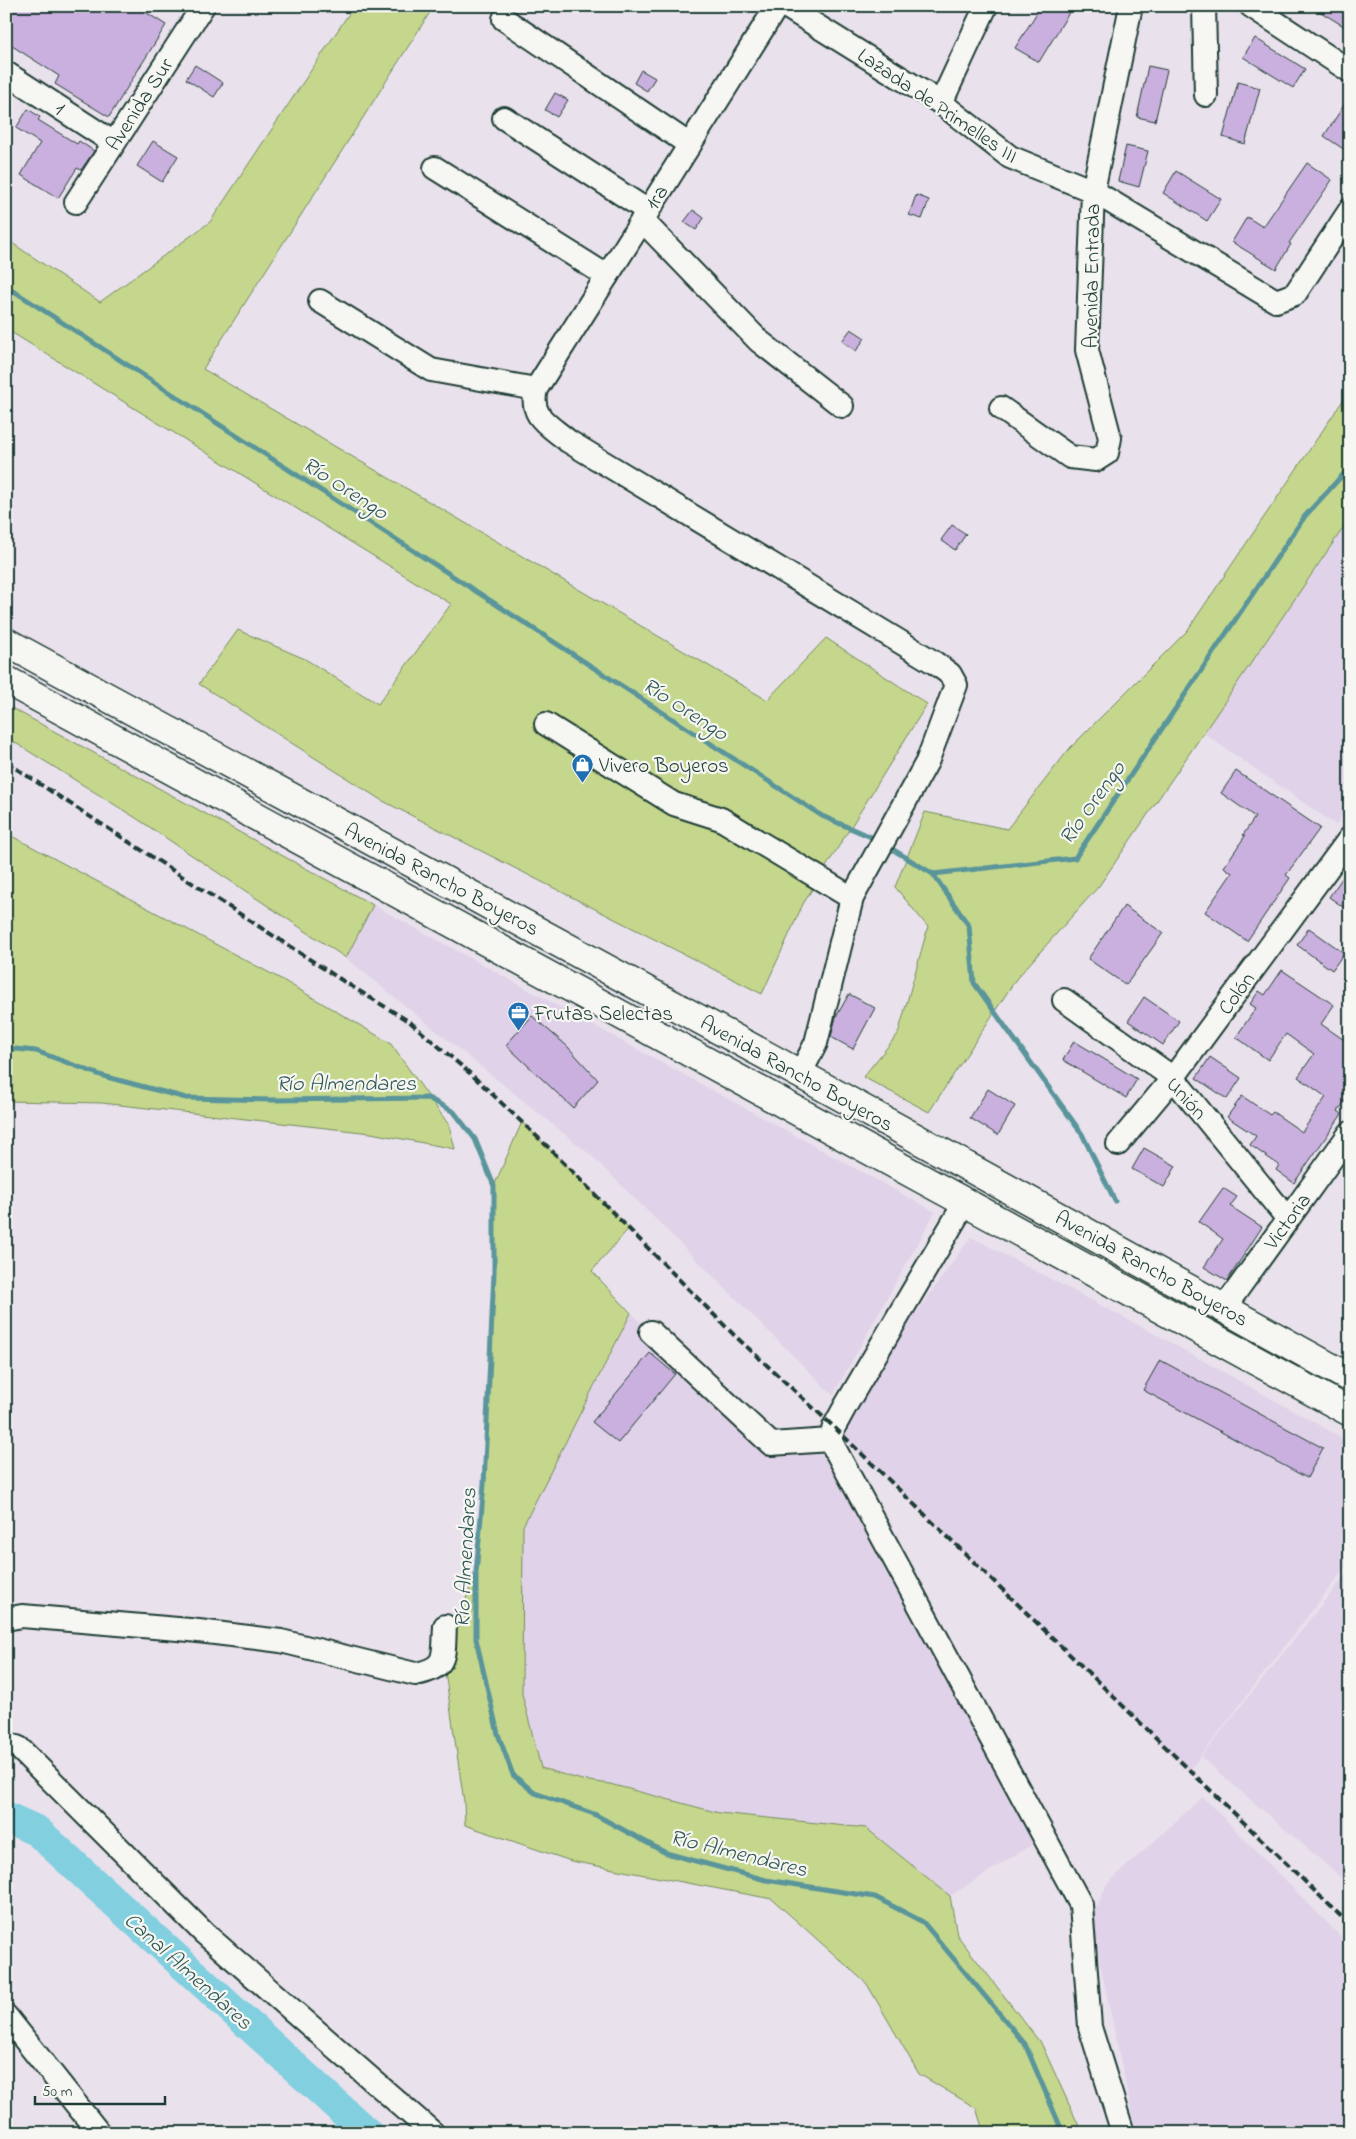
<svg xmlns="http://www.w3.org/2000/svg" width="1356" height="2139" font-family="'Indie Flower',sans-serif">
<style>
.built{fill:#e0d2e8}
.green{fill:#c5d78c;stroke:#728a60}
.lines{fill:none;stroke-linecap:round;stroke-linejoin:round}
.stream{stroke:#5a959b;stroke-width:5}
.river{stroke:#81cfdf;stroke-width:31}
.building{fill:#cab0de;stroke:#1f3d34}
.minor-casing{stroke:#1f3d34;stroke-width:26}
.highway-casing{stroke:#1f3d34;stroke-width:31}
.minor{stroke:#f6f6f2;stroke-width:22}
.highway{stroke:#f6f6f2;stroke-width:28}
.rail{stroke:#1f3d34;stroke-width:4;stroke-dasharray:8 4;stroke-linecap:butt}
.labels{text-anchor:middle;stroke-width:4.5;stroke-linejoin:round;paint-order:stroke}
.street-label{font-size:21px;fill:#1f3d34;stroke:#f6f6f2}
.poi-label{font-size:21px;fill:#1f3d34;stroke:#f6f6f2;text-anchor:start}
.water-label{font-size:22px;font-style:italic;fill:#335a56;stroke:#f6f6f2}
</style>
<rect width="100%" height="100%" fill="#e9e1ec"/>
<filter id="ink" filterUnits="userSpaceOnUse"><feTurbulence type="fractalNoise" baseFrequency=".02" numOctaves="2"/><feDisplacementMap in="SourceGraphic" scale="10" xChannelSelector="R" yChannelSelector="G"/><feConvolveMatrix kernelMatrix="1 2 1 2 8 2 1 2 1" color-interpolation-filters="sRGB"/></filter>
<g filter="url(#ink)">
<g class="built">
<path d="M1350,518V805L1336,825L1202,732Z"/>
<path d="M373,905L935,1212L833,1395L592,1156L346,958Z"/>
<path d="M971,1237L1153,1333L1350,1442V1561L1189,1771L834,1427Z"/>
<path d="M631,1313L771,1444L830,1440L1044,1837L950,1896L866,1828L719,1813L610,1784L582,1780L541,1768L522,1694L523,1526Z"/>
<path d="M1350,1569V1885L1201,1757Z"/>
<path d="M1203,1797L1350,1946V2125L1303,2133H1136L1091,1920L1107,1884Z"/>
</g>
<g class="green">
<path d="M354,6H434L203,369L767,700L826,638L927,704L803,904L762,994L381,800L199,684L238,630L305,659L378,704L451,604L6,329V239L100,302L210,222Z"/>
<path d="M1350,390V518L1099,886L1016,979L929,1112L863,1077L898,1034L928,927L895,887L925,812L1007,829L1070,748L1187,631Z"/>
<path d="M6,705L373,905L346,958L136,818L6,737Z"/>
<path d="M6,833L281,979L390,1043L449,1125L455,1149L371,1133L102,1103L6,1101Z"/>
<path d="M522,1122L629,1228L592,1271L631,1313L523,1526L522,1694L541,1768L582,1780L610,1784L719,1813L866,1828L950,1896L957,1935L1042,2045L1082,2133H984L976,2108L919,2074L867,1984L772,1899L571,1861L465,1825L464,1802L443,1658L476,1573L484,1484L494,1273V1186Z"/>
</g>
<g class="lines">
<g class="stream">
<path d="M6,286L822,816L878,840"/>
<path d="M887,846L933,874L1075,858L1305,516L1350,467"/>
<path d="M933,874L969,926L974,983L1082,1134L1115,1201"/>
<path d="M6,1048L36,1051L103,1076L186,1098L274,1100L428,1098L454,1112L475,1139L494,1186V1273L484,1484L476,1573V1639L498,1734L513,1775L535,1793L594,1814L666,1853L766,1880L875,1897L923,1922L1025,2044L1063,2133"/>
</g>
<path class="river" d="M6,1817L37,1831L367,2133"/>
</g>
<g class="building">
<path d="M6,6H136L166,25L109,117L55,84L59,76L6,42Z"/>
<path d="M1041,6H1073L1039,62L1015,48Z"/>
<path d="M1311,6H1350V30Z"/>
<path d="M1255,38L1305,69L1293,88L1243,57Z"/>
<path d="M195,65L223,83L214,97L186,79Z"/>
<path d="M1148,66L1167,70L1155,121L1137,117Z"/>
<path d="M641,70L655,78L647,91L634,83Z"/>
<path d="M1238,82L1260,88L1245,144L1223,137Z"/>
<path d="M555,93L568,100L557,117L545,110Z"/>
<path d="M1350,96V142L1345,150L1324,136Z"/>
<path d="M28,109L40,117L38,120L77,144L79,141L94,151L81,170L77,168L58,198L21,175L40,143L16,128Z"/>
<path d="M153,141L178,156L162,182L137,166Z"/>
<path d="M1126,146L1148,151L1139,187L1118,181Z"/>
<path d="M1307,163L1332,180L1289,243L1291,244L1276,269L1232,242L1247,217L1263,227Z"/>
<path d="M1176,171L1221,199L1207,221L1163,193Z"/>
<path d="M916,195L929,200L922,219L909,215Z"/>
<path d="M693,210L704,218L696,230L684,222Z"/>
<path d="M851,329L865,338L856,351L842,341Z"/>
<path d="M952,525L966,534L955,550L941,540Z"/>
<path d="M1236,771L1320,828L1286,875L1290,878L1247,941L1205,912L1232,873L1224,867L1245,836L1243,835L1255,817L1221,793Z"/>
<path d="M1350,867V912L1329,897Z"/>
<path d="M1124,906L1163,933L1126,985L1088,959Z"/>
<path d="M1309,928L1344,953L1332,970L1297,945Z"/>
<path d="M1282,970L1334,1005L1321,1024L1350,1044V1094L1338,1111L1342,1114L1294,1183L1276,1170L1279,1165L1250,1145L1256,1136L1227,1117L1242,1096L1270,1115L1273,1112L1302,1132L1326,1097L1298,1077L1314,1054L1286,1034L1268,1060L1236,1037L1256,1008L1250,1004L1259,991L1265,995Z"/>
<path d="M849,994L875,1008L853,1049L831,1037L836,1017Z"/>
<path d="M1144,997L1179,1021L1163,1045L1128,1021Z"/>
<path d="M532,1016L567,1046L598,1080L573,1108L506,1045Z"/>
<path d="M1074,1041L1137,1079L1126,1098L1063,1060Z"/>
<path d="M1210,1057L1241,1078L1227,1099L1196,1078Z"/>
<path d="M988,1089L1015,1106L998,1135L970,1118Z"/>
<path d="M1144,1148L1176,1166L1164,1187L1132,1169Z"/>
<path d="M1223,1188L1237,1197L1230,1206L1262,1227L1227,1281L1204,1267L1223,1239L1199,1222Z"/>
<path d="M650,1353L675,1374L618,1443L592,1422Z"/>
<path d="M1160,1360L1323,1448L1307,1478L1143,1390Z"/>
</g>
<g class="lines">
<defs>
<g id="minor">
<path d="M777,6L536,389C529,417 548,424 568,441L935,663L950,674L956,685L927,762L852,898L816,1043L800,1074"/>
<path d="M785,6L941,103L1010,157L1093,191L1276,301L1295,294L1350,210"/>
<path d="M1204,6L1206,95"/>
<path d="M1251,6L1350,71"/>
<path d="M504,19L690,145"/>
<path d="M6,73L114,143"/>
<path d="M941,103L986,6"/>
<path d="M504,118L648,211"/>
<path d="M435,168L607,276"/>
<path d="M76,202L203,6"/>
<path d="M642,220L759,341L842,406"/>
<path d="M320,301L431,370L536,389"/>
<path d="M1001,408L1070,457L1096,460L1107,453L1110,438L1087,350L1093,191L1131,6"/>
<path d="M546,724L674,804L721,819L852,898"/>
<path d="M1064,1000L1173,1078L1288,1219"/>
<path d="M1118,1144L1173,1078L1350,838"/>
<path d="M964,1204L846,1405L834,1427L830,1440L1081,1905L1090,2027L1123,2133"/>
<path d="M1224,1308L1350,1133"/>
<path d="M651,1332L771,1444L830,1440"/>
<path d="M6,1619L22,1616L190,1630L281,1641L415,1674C449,1668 443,1655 445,1626"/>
<path d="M6,1743L19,1748L204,1933L433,2133"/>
<path d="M6,2016L99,2133"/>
</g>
<g id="highway">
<path d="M6,642L800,1074L1350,1378"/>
<path d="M6,680L1350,1412"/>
</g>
</defs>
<use href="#minor" class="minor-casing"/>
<use href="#highway" class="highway-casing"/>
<use href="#minor" class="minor"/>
<use href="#highway" class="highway"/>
<path class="rail" d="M6,762L343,981L410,1022L472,1075L548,1147L734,1335L834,1427L1350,1925"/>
</g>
</g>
<defs>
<symbol id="shop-pin" viewBox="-11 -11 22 30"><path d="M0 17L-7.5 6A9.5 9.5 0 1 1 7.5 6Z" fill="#1f6fb2" stroke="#f6f6f2"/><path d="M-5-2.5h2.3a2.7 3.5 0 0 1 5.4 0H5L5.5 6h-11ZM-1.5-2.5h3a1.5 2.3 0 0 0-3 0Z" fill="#fff"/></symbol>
<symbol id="office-pin" viewBox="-11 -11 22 30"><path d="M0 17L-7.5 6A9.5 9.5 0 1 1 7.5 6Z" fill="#1f6fb2" stroke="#f6f6f2"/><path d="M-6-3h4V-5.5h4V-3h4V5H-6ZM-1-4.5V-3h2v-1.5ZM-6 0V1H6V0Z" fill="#fff"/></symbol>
</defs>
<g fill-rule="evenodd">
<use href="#shop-pin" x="570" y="752" width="25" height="34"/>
<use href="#office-pin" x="506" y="1000" width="25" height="34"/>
</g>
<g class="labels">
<g class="street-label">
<text transform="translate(139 104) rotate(-57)" y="7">Avenida Sur</text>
<text transform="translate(938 105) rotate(34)" y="7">Lazada de Primelles III</text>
<text transform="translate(60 108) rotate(33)" y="7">1</text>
<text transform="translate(656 197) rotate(-58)" y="7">1ra</text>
<text transform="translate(1091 276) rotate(-89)" y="7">Avenida Entrada</text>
<text transform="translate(442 879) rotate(28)" y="7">Avenida Rancho Boyeros</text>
<text transform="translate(1236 993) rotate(-54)" y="7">Colón</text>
<text transform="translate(797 1073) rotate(29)" y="7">Avenida Rancho Boyeros</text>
<text transform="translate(1187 1098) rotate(48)" y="7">Unión</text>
<text transform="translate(1287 1221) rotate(-54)" y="7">Victoria</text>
<text transform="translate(1152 1268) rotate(29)" y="7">Avenida Rancho Boyeros</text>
</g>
<g class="poi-label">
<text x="599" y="772">Vivero Boyeros</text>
<text x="534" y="1020">Frutas Selectas</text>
</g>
<g class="water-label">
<text transform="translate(346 487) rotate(33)" y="8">Río Orengo</text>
<text transform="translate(686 708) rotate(33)" y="8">Río Orengo</text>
<text transform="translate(1091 802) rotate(-54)" y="8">Río Orengo</text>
<text x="346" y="1090">Río Almendares</text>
<text transform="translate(464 1558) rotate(-87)" y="8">Río Almendares</text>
<text transform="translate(739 1852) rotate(14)" y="8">Río Almendares</text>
<text transform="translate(189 1970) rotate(42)" y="8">Canal Almendares</text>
</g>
</g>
<rect width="1356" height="2139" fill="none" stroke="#f6f6f2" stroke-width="25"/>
<rect x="12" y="12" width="1331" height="2114" fill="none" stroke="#1f3d34" stroke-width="2" filter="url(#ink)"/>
<path d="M35 2096v8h130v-8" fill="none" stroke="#1f3d34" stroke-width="2.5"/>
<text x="42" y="2096" font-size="15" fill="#1f3d34" stroke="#f6f6f2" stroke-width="4" paint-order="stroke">50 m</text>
</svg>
